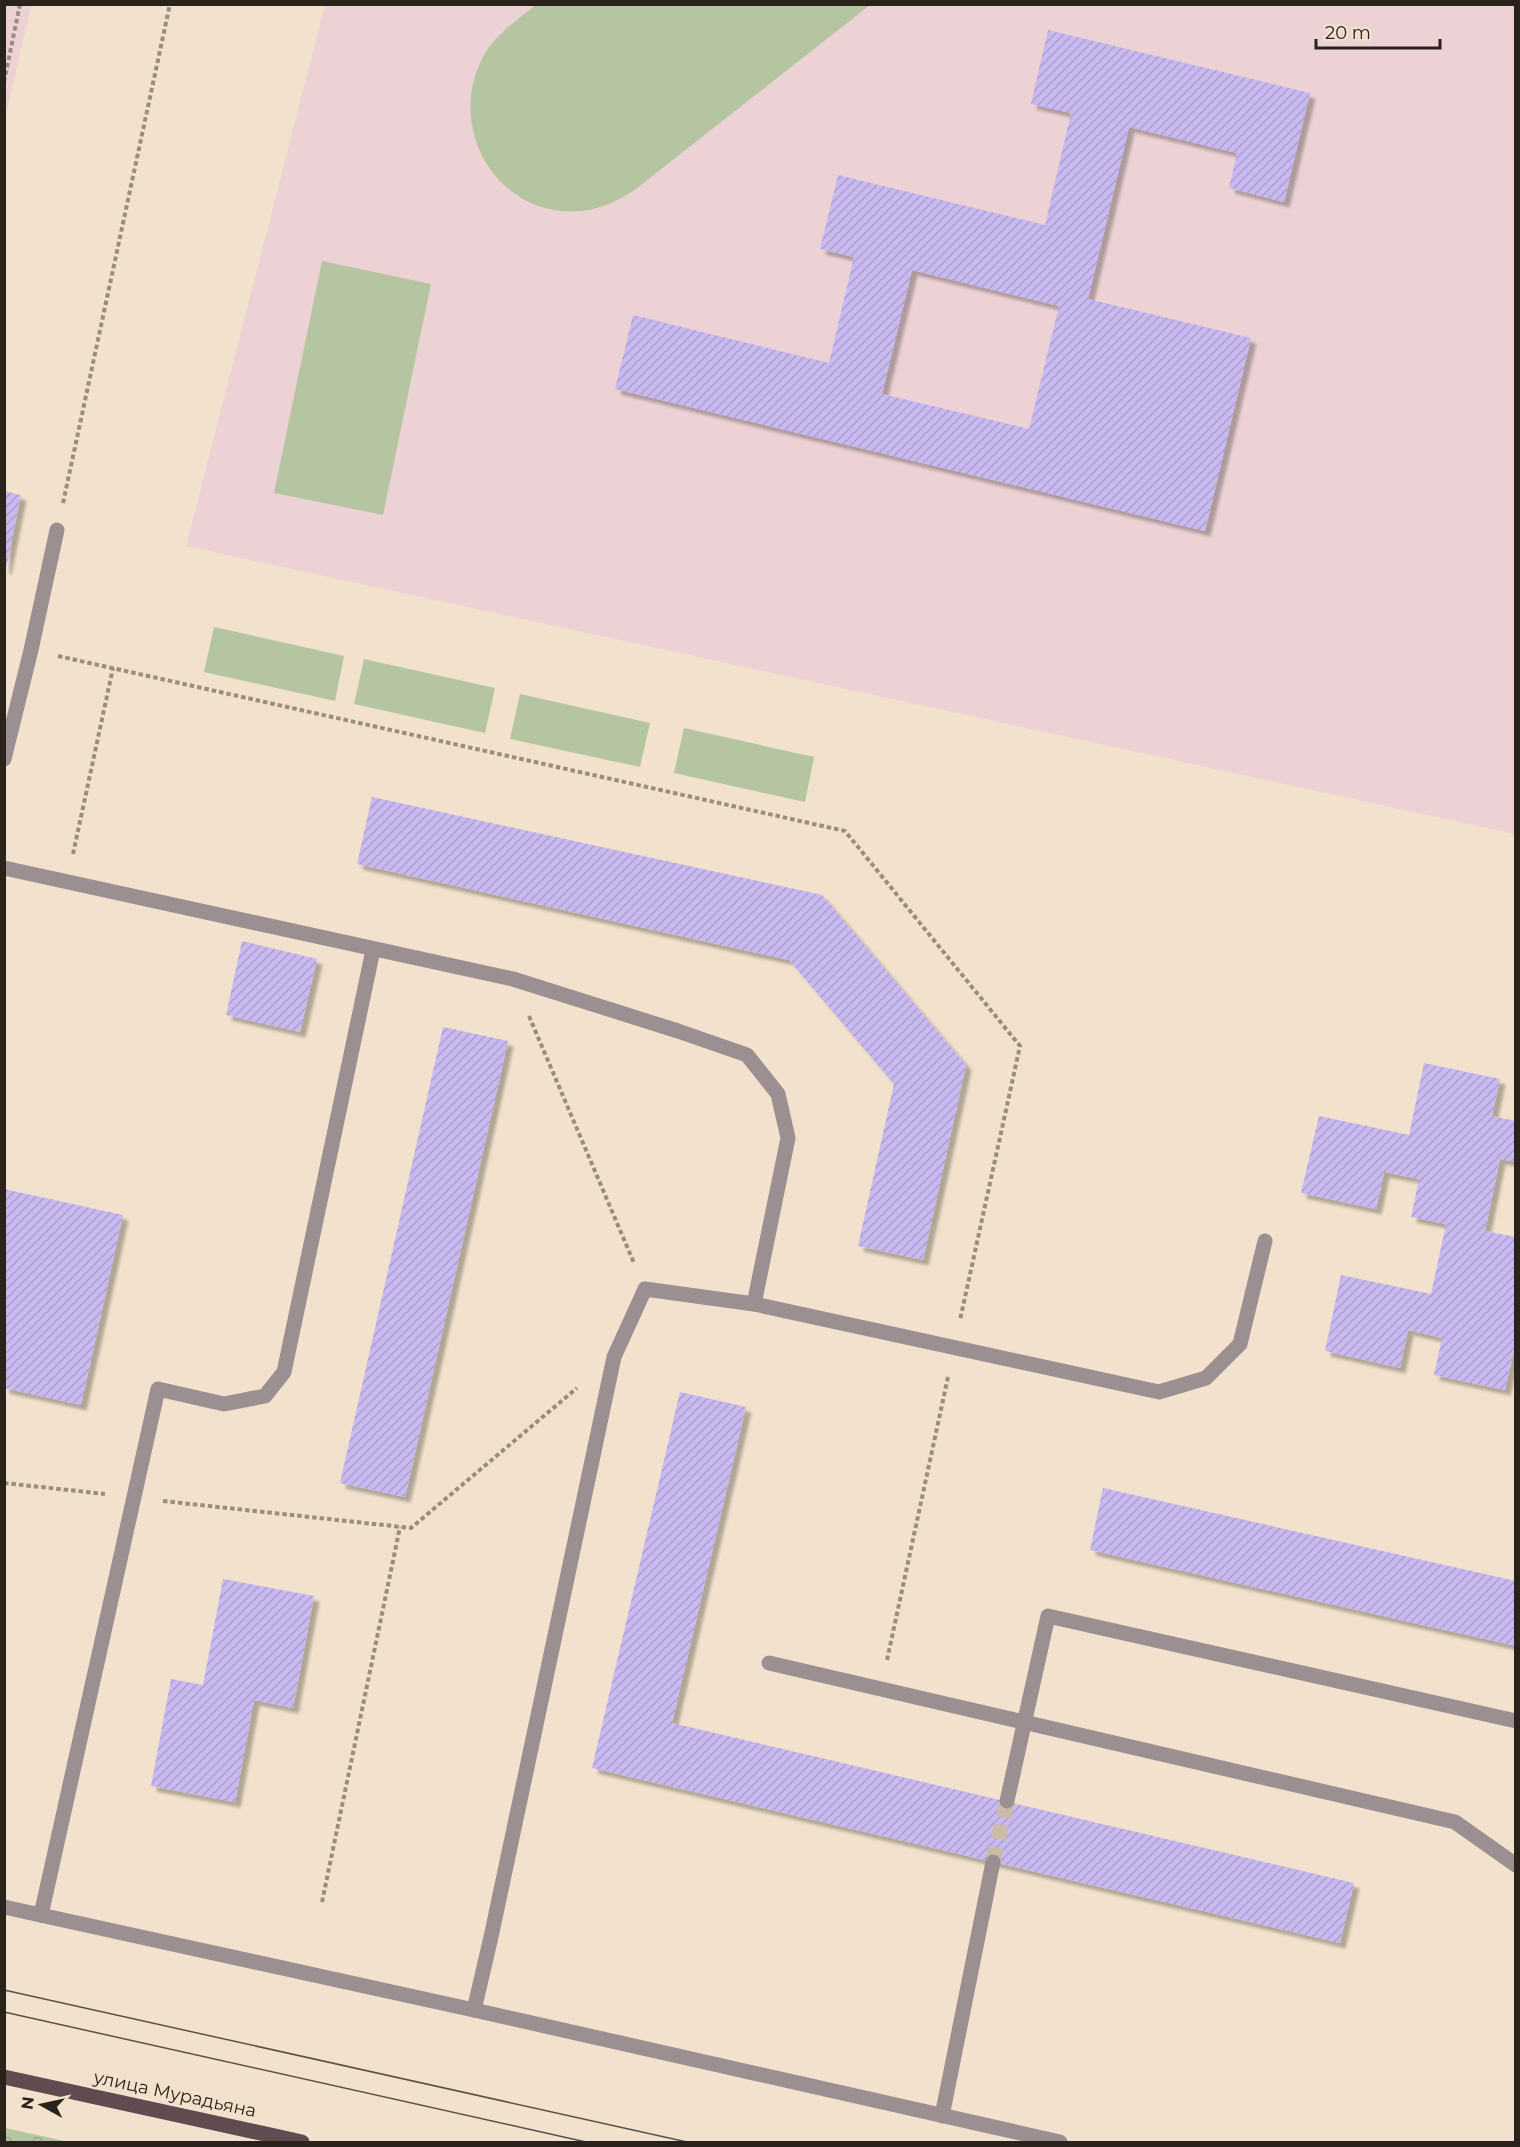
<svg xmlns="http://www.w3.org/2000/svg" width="1520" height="2147" font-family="Montserrat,sans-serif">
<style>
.education{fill:#edd2d5}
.grass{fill:#b5c5a2}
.park{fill:url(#park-crowns)}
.building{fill:url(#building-hatch);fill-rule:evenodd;filter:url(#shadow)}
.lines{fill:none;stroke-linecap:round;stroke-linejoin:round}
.minor-tunnel{stroke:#cabba9;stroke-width:15;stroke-dasharray:15 8;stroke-linecap:butt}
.path{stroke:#9a8d7e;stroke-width:4;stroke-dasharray:4.5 3;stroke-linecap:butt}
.minor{stroke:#9c8f92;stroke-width:15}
.major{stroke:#604b50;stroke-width:15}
.tram{stroke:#5a5247;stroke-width:1.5}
.labels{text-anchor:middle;stroke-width:5;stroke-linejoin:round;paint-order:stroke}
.street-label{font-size:18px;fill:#29231b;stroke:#f2e1cc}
</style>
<defs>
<pattern id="park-crowns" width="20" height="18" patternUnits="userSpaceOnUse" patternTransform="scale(1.5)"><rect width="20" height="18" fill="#b5c5a2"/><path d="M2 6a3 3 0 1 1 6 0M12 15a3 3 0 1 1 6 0" fill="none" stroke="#9ca98b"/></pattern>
<pattern id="building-hatch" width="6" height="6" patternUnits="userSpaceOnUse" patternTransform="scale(1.5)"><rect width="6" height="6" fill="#c8b9f1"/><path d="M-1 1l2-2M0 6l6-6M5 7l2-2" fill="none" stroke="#ac9fce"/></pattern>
<filter id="shadow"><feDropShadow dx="5.5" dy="5.5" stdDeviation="1.5" flood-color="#0004"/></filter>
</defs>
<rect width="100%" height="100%" fill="#f2e1cc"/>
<g class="education">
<path d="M5,4L31,5L5,120L4,5Z"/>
<path d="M325,5H1515V834L186,546Z"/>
</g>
<g class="grass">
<path d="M537,4H870V5L636,189C619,200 602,209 581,211C499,219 446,130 482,59C493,36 517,20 537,4Z"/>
<path d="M322,261L431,284L383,515L274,493Z"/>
<path d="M214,627L344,656L335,701L204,672Z"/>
<path d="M364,659L495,688L485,733L354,704Z"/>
<path d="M520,694L650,723L640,767L510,739Z"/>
<path d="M684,728L814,757L805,802L674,773Z"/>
</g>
<path class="park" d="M5,2128L69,2142H5Z"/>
<g class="building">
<path d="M1048,30L1310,93L1284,202L1229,188L1237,153L1129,127L1088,299L1251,338L1205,531L615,389L633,315L829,363L854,257L820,249L838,175L1045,225L1071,113L1031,104ZM912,270L1059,306L1029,429L882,394Z"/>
<path d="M4,491L21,495L6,569H4Z"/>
<path d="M372,797L822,895L966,1065L923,1260L858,1246L894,1084L789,960L357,864Z"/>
<path d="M242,941L317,959L300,1032L226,1015Z"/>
<path d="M443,1027L508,1041L405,1497L340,1483Z"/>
<path d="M1424,1063L1500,1079L1492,1116L1516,1121V1162L1500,1159L1485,1231L1516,1237V1262L1513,1275H1516V1342L1505,1390L1434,1375L1442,1338L1408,1330L1400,1368L1325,1351L1341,1275L1431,1294L1446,1224L1411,1217L1419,1179L1384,1172L1376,1209L1301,1193L1319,1116L1409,1135Z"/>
<path d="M4,1189L123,1215L81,1405L4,1388Z"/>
<path d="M680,1392L746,1407L672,1723L1354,1883L1340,1943L592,1768Z"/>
<path d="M1103,1488L1516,1581V1646L1090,1550Z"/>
<path d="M223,1579L314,1596L293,1708L254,1700L235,1802L151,1786L171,1679L203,1685Z"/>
</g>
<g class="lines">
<path class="minor-tunnel" d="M993,1862L1007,1801"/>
<g class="path">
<path d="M4,82L20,4"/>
<path d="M63,503L170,4"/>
<path d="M58,656L845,831L1020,1046L960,1320"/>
<path d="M73,854L113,668"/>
<path d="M529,1016L634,1263"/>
<path d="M4,1483L105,1494"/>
<path d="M163,1501L411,1528L577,1388"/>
<path d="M887,1660L948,1377"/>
<path d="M322,1902L400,1527"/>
</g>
<g class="minor">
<path d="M4,759L31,650L57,530"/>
<path d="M4,868L513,979L678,1031L747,1055L778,1094L788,1138L754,1304L645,1289L614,1357L491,1937L474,2010"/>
<path d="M754,1304L1159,1392L1206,1378L1240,1344L1265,1241"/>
<path d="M769,1663L1455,1822L1516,1865"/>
<path d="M1007,1801L1048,1616L1516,1721"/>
<path d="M4,1907L474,2010L1060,2142"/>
<path d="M41,1915L158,1389L224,1404L265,1396L284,1372L373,950"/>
<path d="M942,2116L993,1862"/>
</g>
<path class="major" d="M4,2077L302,2142"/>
<g class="tram">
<path d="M4,1990L687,2142"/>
<path d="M4,2012L586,2142"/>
</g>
</g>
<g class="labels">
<g class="street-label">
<text transform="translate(175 2094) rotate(12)" y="6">улица Мурадьяна</text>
</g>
</g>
<rect width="1520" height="2147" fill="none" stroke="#29231b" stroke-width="12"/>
<g transform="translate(42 2105) rotate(278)" stroke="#f2e1cc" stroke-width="4.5" paint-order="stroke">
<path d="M0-4.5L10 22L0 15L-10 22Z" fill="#29231b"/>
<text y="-9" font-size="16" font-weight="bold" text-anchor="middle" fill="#29231b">N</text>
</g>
<path d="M1316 39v9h124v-9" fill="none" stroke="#29231b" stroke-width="3"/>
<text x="1325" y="39" font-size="18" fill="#29231b" stroke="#f2e1cc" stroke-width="4.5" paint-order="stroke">20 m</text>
</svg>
